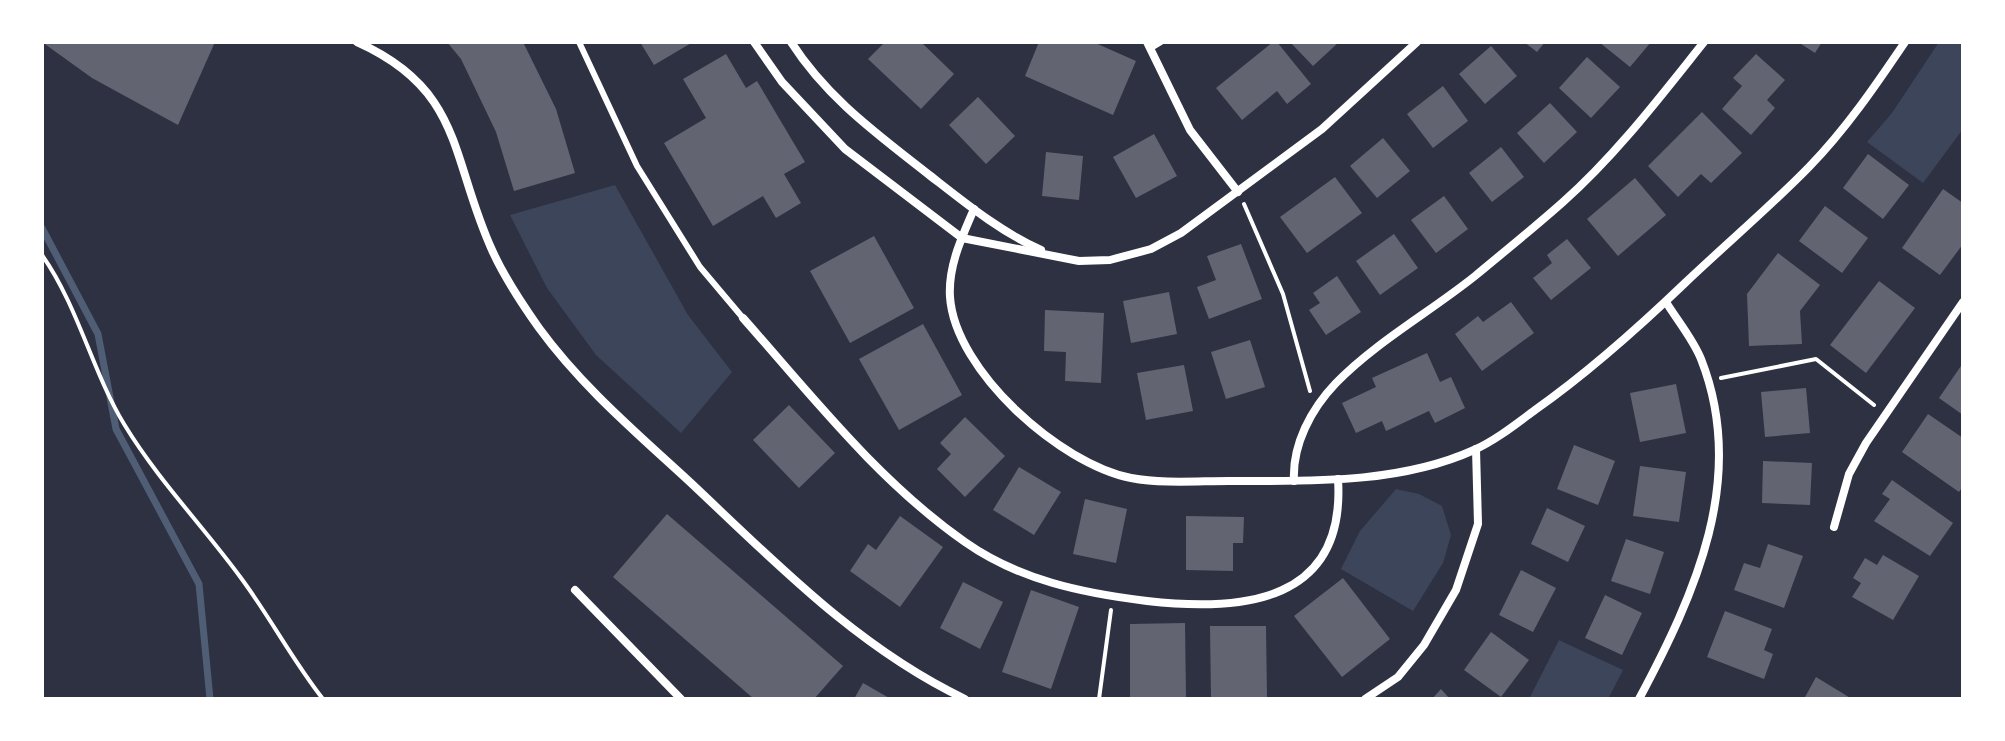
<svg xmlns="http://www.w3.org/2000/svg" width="2005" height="741" font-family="Ubuntu,sans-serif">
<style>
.green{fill:#3c4559}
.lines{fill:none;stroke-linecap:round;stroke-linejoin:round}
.stream{stroke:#4f5d75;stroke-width:7}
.building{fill:#626471}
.path{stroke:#fff;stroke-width:4}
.service{stroke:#fff;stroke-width:6}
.minor{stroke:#fff;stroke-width:8}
</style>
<rect width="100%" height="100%" fill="#2d3142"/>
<g class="green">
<path d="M1939,42H1963V129L1923,183L1867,142L1892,113Z"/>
<path d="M615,185L688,315L732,372L681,433L596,355L547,288L510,215Z"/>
<path d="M1396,489L1419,494L1442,506L1451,535L1443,563L1413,611L1341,569L1360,531Z"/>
<path d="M1559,640L1623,670L1608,699H1529Z"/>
</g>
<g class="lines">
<path class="stream" d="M42,228L98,334L116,429L199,584L210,699"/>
</g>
<g class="building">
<path d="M42,42H215L178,125L92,78Z"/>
<path d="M447,42H523L556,109L575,173L514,191L496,132L461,59Z"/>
<path d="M640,42H693L654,65Z"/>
<path d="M885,42H921L954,74L921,109L868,59Z"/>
<path d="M1039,42H1093L1136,61L1113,115L1025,76Z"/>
<path d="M1273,42H1277L1311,84L1287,104L1277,91L1242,120L1216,88Z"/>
<path d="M1290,42H1339L1313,66Z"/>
<path d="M1524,42H1545L1537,52Z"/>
<path d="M1599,42H1651L1630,67Z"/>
<path d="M1798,42H1822L1815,53Z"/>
<path d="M1491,46L1517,76L1485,104L1459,74Z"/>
<path d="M726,54L746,88L757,81L805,162L784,174L801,203L776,218L763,196L713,226L664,143L706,118L683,79Z"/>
<path d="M1756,54L1785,80L1767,100L1775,108L1751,135L1722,109L1742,86L1733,78Z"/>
<path d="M1587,57L1620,87L1591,118L1559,88Z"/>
<path d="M1443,86L1468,121L1433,148L1407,114Z"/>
<path d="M978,97L1015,136L986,164L949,125Z"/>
<path d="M1550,103L1577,132L1544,163L1517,133Z"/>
<path d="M1702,112L1742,153L1711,183L1701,174L1678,197L1648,166Z"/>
<path d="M1154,134L1177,176L1136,198L1113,157Z"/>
<path d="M1383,138L1410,171L1377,198L1350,166Z"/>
<path d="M1501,147L1524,177L1492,202L1469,173Z"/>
<path d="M1046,152L1083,156L1079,200L1042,196Z"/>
<path d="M1868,154L1909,185L1883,219L1843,188Z"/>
<path d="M1335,177L1362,213L1307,253L1280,217Z"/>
<path d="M1635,178L1666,215L1618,256L1587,219Z"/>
<path d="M1943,189L1963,203V244L1940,275L1902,248Z"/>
<path d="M1444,196L1468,229L1436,253L1411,220Z"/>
<path d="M1825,206L1868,238L1842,273L1799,241Z"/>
<path d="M1394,234L1418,268L1380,295L1356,261Z"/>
<path d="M874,236L914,308L850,343L810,271Z"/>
<path d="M1567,239L1591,268L1551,300L1533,278L1552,263L1547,255Z"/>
<path d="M1241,244L1262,299L1209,319L1197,287L1216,280L1207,256Z"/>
<path d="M1778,253L1820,285L1800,311L1802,344L1749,346L1747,294Z"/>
<path d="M1337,276L1361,312L1326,335L1309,310L1320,303L1313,293Z"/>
<path d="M1879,281L1915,308L1866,373L1830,345Z"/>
<path d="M1169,292L1177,334L1131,343L1123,301Z"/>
<path d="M1511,302L1534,333L1482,371L1455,334L1478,316L1483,322Z"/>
<path d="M1045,310L1104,313L1101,383L1065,381L1066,352L1044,351Z"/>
<path d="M923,324L962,395L899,430L859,359Z"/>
<path d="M1250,340L1265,387L1226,399L1211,352Z"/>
<path d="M1427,353L1440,382L1451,377L1465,408L1435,423L1429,411L1386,431L1382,421L1356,433L1342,403L1376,387L1372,378Z"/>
<path d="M1963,363V415L1939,398Z"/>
<path d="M1184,365L1193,411L1146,420L1137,373Z"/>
<path d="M1676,384L1686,433L1640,442L1630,393Z"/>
<path d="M1806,388L1810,433L1765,437L1761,392Z"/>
<path d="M789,405L835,453L799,488L753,440Z"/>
<path d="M1928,414L1963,438V486L1959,492L1902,452Z"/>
<path d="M965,417L1005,456L965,497L937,469L951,454L940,443Z"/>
<path d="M1574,445L1615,461L1598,505L1557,489Z"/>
<path d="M1763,461L1812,463L1810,505L1762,503Z"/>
<path d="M1640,466L1686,472L1679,522L1633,516Z"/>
<path d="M1019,467L1061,492L1034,535L993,510Z"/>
<path d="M1892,480L1953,523L1930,556L1874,521L1890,499L1882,494Z"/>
<path d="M1085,499L1127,509L1116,563L1073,554Z"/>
<path d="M1547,508L1585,526L1568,562L1531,544Z"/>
<path d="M667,514L843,666L814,699H754L613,577Z"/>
<path d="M900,516L943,547L900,607L850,571L868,544L876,550Z"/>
<path d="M1186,516L1244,517L1243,543H1233V571L1186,570Z"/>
<path d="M1626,539L1664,552L1650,594L1611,581Z"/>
<path d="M1768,544L1803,556L1784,608L1734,590L1744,563L1760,568Z"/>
<path d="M1883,555L1919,576L1893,620L1852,597L1861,583L1853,578L1865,558L1877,565Z"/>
<path d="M1521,570L1556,588L1533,632L1499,615Z"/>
<path d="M1343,578L1390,639L1342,677L1294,616Z"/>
<path d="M963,582L1003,602L980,649L940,628Z"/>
<path d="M1031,590L1079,607L1051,689L1002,672Z"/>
<path d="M1605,595L1642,613L1622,655L1585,638Z"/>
<path d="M1725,611L1772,629L1764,650L1773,654L1764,679L1707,657Z"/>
<path d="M1185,623L1186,698L1130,697V624Z"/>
<path d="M1210,626H1266L1267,699H1211Z"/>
<path d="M1491,632L1529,660L1501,697L1464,670Z"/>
<path d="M1816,677L1852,699H1804Z"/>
<path d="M863,683L891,699H854Z"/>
<path d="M1441,689L1450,699H1432Z"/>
</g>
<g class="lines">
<g class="path">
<path d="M1244,204L1283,294L1310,391"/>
<path d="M42,255C78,306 92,371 124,424C158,480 203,526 241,578C270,617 293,661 323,699"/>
<path d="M1721,378L1816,359L1874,405"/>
<path d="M1099,699L1111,610"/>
</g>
<g class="service">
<path d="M579,42L637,166L700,267L743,318"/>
<path d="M1151,48L1161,42"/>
</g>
<g class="minor">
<path d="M357,42C464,90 450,158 492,250C504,277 522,304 539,328C582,387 638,434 691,483C776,563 858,648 965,699"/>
<path d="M754,42L782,82L845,149L962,238L1079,261L1110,260L1151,249L1181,233L1322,129L1417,42"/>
<path d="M791,42C827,98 876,133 928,174C964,202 999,231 1041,250"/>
<path d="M1147,42L1190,130L1238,192"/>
<path d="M974,209C962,237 948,266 950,297C955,371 1060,464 1131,478C1163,484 1197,481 1229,481C1310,481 1399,484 1474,450C1496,440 1516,424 1535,410C1589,372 1637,329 1685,283C1726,244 1770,207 1809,167C1846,129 1876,85 1905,42"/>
<path d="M743,318C812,396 879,482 965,542C1019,580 1082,593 1147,601C1244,612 1346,602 1338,479"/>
<path d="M1294,481C1292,445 1311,409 1336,383C1376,342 1430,312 1475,276C1505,251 1535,227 1563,202C1616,155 1660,97 1704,42"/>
<path d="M1834,527L1849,474L1866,443L1963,302"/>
<path d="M575,590L681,699"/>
<path d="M1365,699L1398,677L1424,645L1456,590L1478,524L1476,449"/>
<path d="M1639,699C1695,594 1748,478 1701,359C1693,339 1677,320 1666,302"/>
</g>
</g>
<rect width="2005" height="741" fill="none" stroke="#ffffff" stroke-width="88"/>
</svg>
